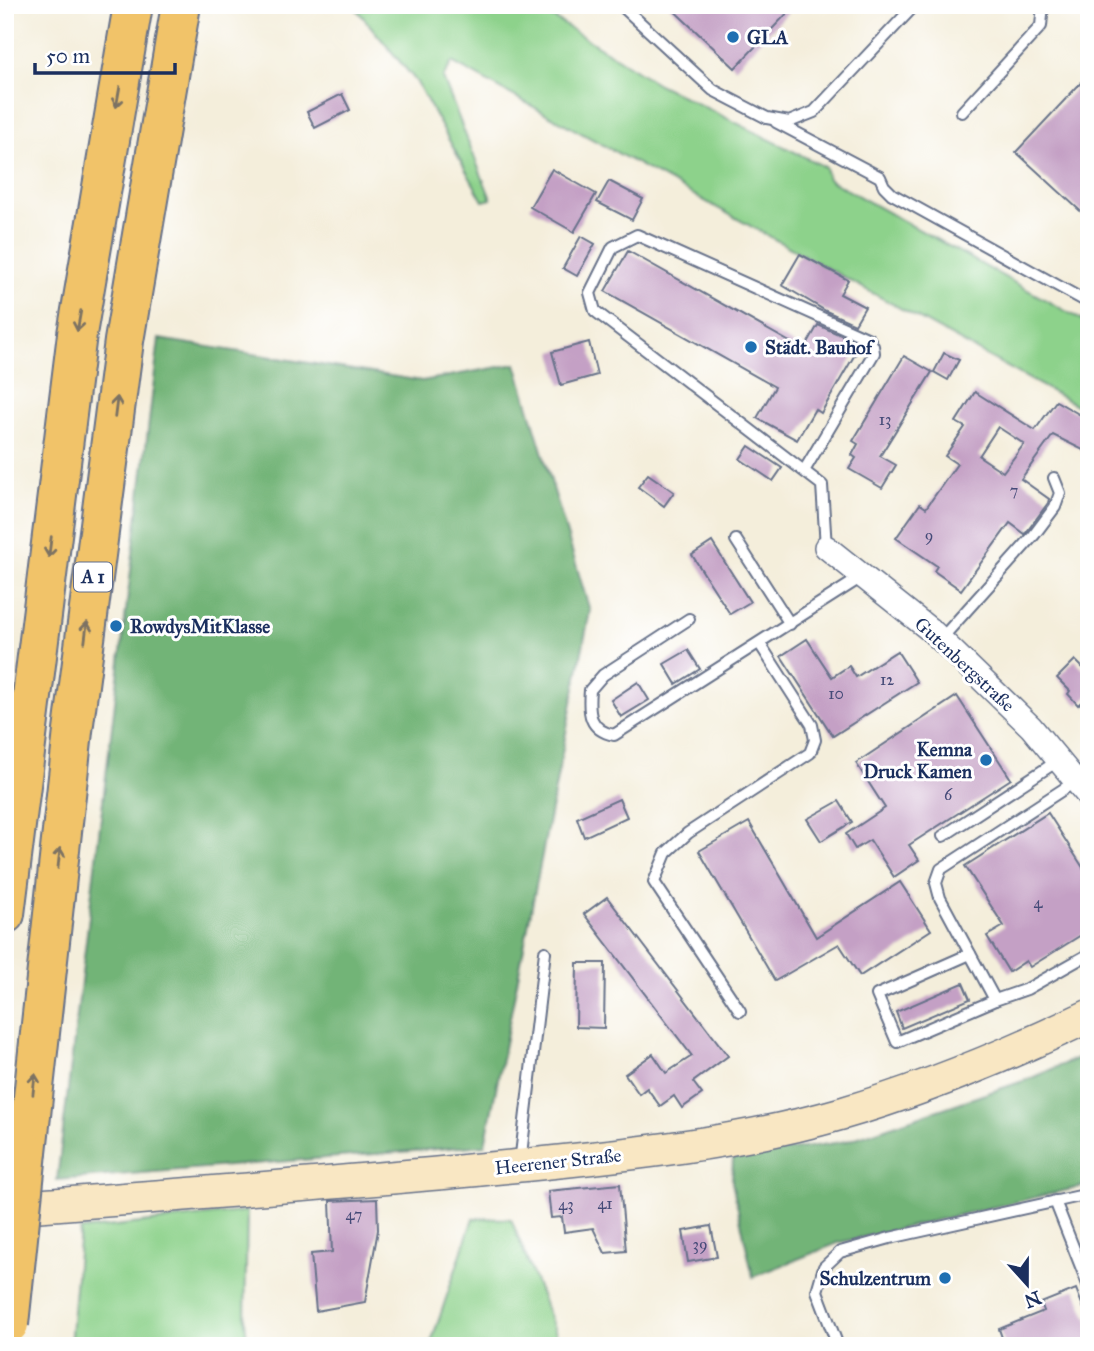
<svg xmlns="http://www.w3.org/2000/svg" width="1094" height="1351" font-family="'IM FELL Great Primer',serif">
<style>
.green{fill:#8dd28b;stroke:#548074;stroke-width:2}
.forest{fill:#72b477;stroke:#46726a;stroke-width:2}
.building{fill:#c4a0c5;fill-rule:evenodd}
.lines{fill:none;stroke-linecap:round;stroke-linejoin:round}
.service-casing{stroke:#67728a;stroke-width:14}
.minor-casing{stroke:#67728a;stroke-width:26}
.secondary-casing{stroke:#67728a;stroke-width:35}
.motorway-casing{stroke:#67728a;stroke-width:42}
.service{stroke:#fff;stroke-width:10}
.minor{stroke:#fff;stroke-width:23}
.secondary{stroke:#f9e7c3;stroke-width:32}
.motorway{stroke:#f1c369;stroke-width:38}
.motorway-bridge-casing{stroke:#67728a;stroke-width:42;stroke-linecap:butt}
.motorway-bridge{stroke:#f1c369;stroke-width:38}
.oneway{stroke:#7b7263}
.poi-dot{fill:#1f6fb2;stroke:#fff;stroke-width:2.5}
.labels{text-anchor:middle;stroke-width:6;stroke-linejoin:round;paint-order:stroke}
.number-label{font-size:16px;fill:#454b78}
.shield{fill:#fff;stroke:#5f6d8e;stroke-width:2}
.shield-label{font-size:18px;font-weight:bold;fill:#1b2f5e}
.poi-label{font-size:19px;font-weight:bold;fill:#1b2f5e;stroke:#fff;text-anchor:start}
.street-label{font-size:19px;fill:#1b2f5e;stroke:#fff}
</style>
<rect width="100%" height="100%" fill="#fff"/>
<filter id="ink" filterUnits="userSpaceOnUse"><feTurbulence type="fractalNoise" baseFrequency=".0143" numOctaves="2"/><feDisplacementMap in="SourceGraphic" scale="14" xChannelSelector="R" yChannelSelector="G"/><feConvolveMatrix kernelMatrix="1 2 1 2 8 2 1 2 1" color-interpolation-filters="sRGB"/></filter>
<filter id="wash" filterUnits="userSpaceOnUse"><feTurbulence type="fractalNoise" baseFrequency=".00686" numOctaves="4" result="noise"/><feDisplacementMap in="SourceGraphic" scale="28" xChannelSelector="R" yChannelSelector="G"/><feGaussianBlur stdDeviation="1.57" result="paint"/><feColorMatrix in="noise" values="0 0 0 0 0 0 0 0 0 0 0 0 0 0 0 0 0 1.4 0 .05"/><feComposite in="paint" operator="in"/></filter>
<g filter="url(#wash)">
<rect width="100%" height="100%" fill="#f4eedb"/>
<g class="green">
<path d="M353,5H533L658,84L825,167L828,179L1089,324V412L452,62L443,78L491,199L483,201L416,81Z"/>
<path d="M247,1211L245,1321L248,1346H70L80,1230Z"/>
<path d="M473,1218L511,1219L561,1346H430Z"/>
</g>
<g class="forest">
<path d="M159,339L422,381L516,364L590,611L485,1145L57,1180Z"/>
<path d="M1089,1053V1185L838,1243L753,1277L732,1182L733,1159L847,1141L1029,1079Z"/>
</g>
<g id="blocks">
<g class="building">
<path d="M668,5H795L735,68Z"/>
<path d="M1089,74V219L1016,152Z"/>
<path d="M342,94L350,110L315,128L307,112Z"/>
<path d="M552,169L596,194L574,232L530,207Z"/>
<path d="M609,181L643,199L632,220L597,202Z"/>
<path d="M581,236L595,244L577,276L563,268Z"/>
<path d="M628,251L804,350L818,325L861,344L821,413L815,409L797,440L757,418L775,387L605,291Z"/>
<path d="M800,254L848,280L840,294L865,307L855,324L826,311L782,285Z"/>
<path d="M589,342L597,375L561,385L552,352Z"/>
<path d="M944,353L959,360L948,380L934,372Z"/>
<path d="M904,356L932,372L880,456L896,465L882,488L849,469L856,458L852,455L858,444L853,441Z"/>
<path d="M975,392L1035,430L1056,401L1089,420V453L1053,435L1021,479L1049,499L1048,503L1025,534L1010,523L961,590L934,571L937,566L896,538L920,504L926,508L957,464L945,456L965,427L956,422ZM998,427L1024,444L1003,472L979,456Z"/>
<path d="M749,446L782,468L773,481L740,459Z"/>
<path d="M648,474L674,492L664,506L638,487Z"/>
<path d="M712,542L750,602L730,614L692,555Z"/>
<path d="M807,639L832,677L849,666L856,677L897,651L917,682L833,736L781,656Z"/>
<path d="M688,650L700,669L676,684L664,664Z"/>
<path d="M1075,660L1089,674V695L1078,705L1068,694L1070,691L1057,678Z"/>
<path d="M638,682L649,700L621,717L611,700Z"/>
<path d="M957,696L1011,779L909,845L919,860L894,877L870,840L855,849L846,834L885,808L856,763Z"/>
<path d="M619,799L627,817L584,837L577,818Z"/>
<path d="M839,801L852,822L821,841L807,819Z"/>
<path d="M1048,813L1089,877V930L1030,967L1026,961L1009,972L987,936L1004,926L965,866Z"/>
<path d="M749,822L816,937L900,882L931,930L860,976L839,944L775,981L699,851Z"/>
<path d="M607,897L728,1056L693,1082L702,1094L682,1108L674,1096L660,1106L647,1088L639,1094L625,1074L653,1054L666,1073L692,1056L584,914Z"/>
<path d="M577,963H605L604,1028L576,1027Z"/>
<path d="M963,983L970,999L902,1028L896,1012Z"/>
<path d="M620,1184L626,1251L605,1253L593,1228L564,1232L562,1217L551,1218L548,1191Z"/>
<path d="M377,1199L378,1230L365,1302L316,1311L311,1254L332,1252L330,1201Z"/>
<path d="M711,1226L717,1257L688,1262L683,1231Z"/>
<path d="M1076,1289L1089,1322V1346H1005L999,1329L1044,1311L1041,1303Z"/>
</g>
</g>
</g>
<g filter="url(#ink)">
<use href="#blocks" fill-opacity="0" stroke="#67728a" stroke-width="2"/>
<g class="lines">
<defs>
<g id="service">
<path d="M621,5L713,90L767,118L789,122L814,112L915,5"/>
<path d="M962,112L1041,26L1043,5"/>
<path d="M776,122L880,177L884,186L892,194L1089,303"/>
<path d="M804,471L874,353L873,346L869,339L637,235L613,247L590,293L595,311L822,485L826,547"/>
<path d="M736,540L790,624"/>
<path d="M689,619L603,675L590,690C588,713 589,730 614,735L863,576"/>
<path d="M941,639L1034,535L1055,507L1060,493L1054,478"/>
<path d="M1076,781L941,869L936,883L940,898L995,1000L1027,989L1089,954"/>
<path d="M943,836L1059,760"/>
<path d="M970,954L877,995L897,1042L995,1000"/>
<path d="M740,1011L654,882L666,853L688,833L810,753L815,740L812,725L760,644"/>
<path d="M520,1163L545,952"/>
<path d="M1055,1201L1089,1287"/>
<path d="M838,1346L817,1291L824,1267L840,1252L890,1238L1089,1194"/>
</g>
<path id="minor" d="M826,547L934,633L1031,727L1089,797"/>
<path id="secondary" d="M5,1208C176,1195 346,1183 516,1166C624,1155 736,1144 840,1114C926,1089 1008,1055 1089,1016"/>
<g id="motorway">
<path d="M5,914L77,334L133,5"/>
<path d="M27,1152L73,731L124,341L181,5"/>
</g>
</defs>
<use href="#service" class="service-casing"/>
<use href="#minor" class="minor-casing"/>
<use href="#secondary" class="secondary-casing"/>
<use href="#motorway" class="motorway-casing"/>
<use href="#service" class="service"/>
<use href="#minor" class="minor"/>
<use href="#secondary" class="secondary"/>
<use href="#motorway" class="motorway"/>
<defs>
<path id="motorway-bridge" d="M9,1324L27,1152"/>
</defs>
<use href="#motorway-bridge" class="motorway-bridge-casing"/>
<use href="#motorway-bridge" class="motorway-bridge"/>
</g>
<defs><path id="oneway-shaft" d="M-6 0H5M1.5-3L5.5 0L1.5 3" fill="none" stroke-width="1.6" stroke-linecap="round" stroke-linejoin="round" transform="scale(1.75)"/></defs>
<g class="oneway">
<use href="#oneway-shaft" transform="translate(118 97) rotate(100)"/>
<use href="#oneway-shaft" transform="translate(79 321) rotate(100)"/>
<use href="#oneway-shaft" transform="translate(116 407) rotate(-83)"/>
<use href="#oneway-shaft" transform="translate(50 547) rotate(97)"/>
<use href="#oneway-shaft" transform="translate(86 632) rotate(-83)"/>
<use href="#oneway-shaft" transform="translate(59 858) rotate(-84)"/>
<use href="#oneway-shaft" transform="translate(34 1084) rotate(-84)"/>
</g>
</g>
<g class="poi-dot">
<circle cx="733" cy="37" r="7"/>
<circle cx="751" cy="347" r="7"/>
<circle cx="116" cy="626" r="7"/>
<circle cx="986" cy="760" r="7"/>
<circle cx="945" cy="1278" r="7"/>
</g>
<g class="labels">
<g class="number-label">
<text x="885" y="425">13</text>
<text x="1014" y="496">7</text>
<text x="929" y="541">9</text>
<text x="887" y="685">12</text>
<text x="836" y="699">10</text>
<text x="948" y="800">6</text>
<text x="1038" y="908">4</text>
<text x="605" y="1209">41</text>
<text x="566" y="1210">43</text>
<text x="354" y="1220">47</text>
<text x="700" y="1250">39</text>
</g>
<rect class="shield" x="74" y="562.5" width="38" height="29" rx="5"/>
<g class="shield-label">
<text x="93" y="583">A 1</text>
</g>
<g class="poi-label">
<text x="747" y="44">GLA</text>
<text x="765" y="354">Städt. Bauhof</text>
<text x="130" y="633">RowdysMitKlasse</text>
<text x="972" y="756" text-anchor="end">Kemna<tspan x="972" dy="22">Druck Kamen</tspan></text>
<text x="931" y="1285" text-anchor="end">Schulzentrum</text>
</g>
<g class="street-label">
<text transform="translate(965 664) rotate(43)" y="7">Gutenbergstraße</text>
<text transform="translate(558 1161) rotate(-6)" y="7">Heerener Straße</text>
</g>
</g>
<rect width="1094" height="1351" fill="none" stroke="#fff" stroke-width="28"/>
<g transform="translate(1027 1284) rotate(159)" stroke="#ffffff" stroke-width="5" paint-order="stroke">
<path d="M0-5L12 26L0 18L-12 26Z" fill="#1b2f5e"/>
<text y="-10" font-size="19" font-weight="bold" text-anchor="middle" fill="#1b2f5e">N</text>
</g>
<path d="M35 63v10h140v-10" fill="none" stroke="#1b2f5e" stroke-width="3.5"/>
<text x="46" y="63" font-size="21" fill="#1b2f5e" stroke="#ffffff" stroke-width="5" paint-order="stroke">50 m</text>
</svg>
